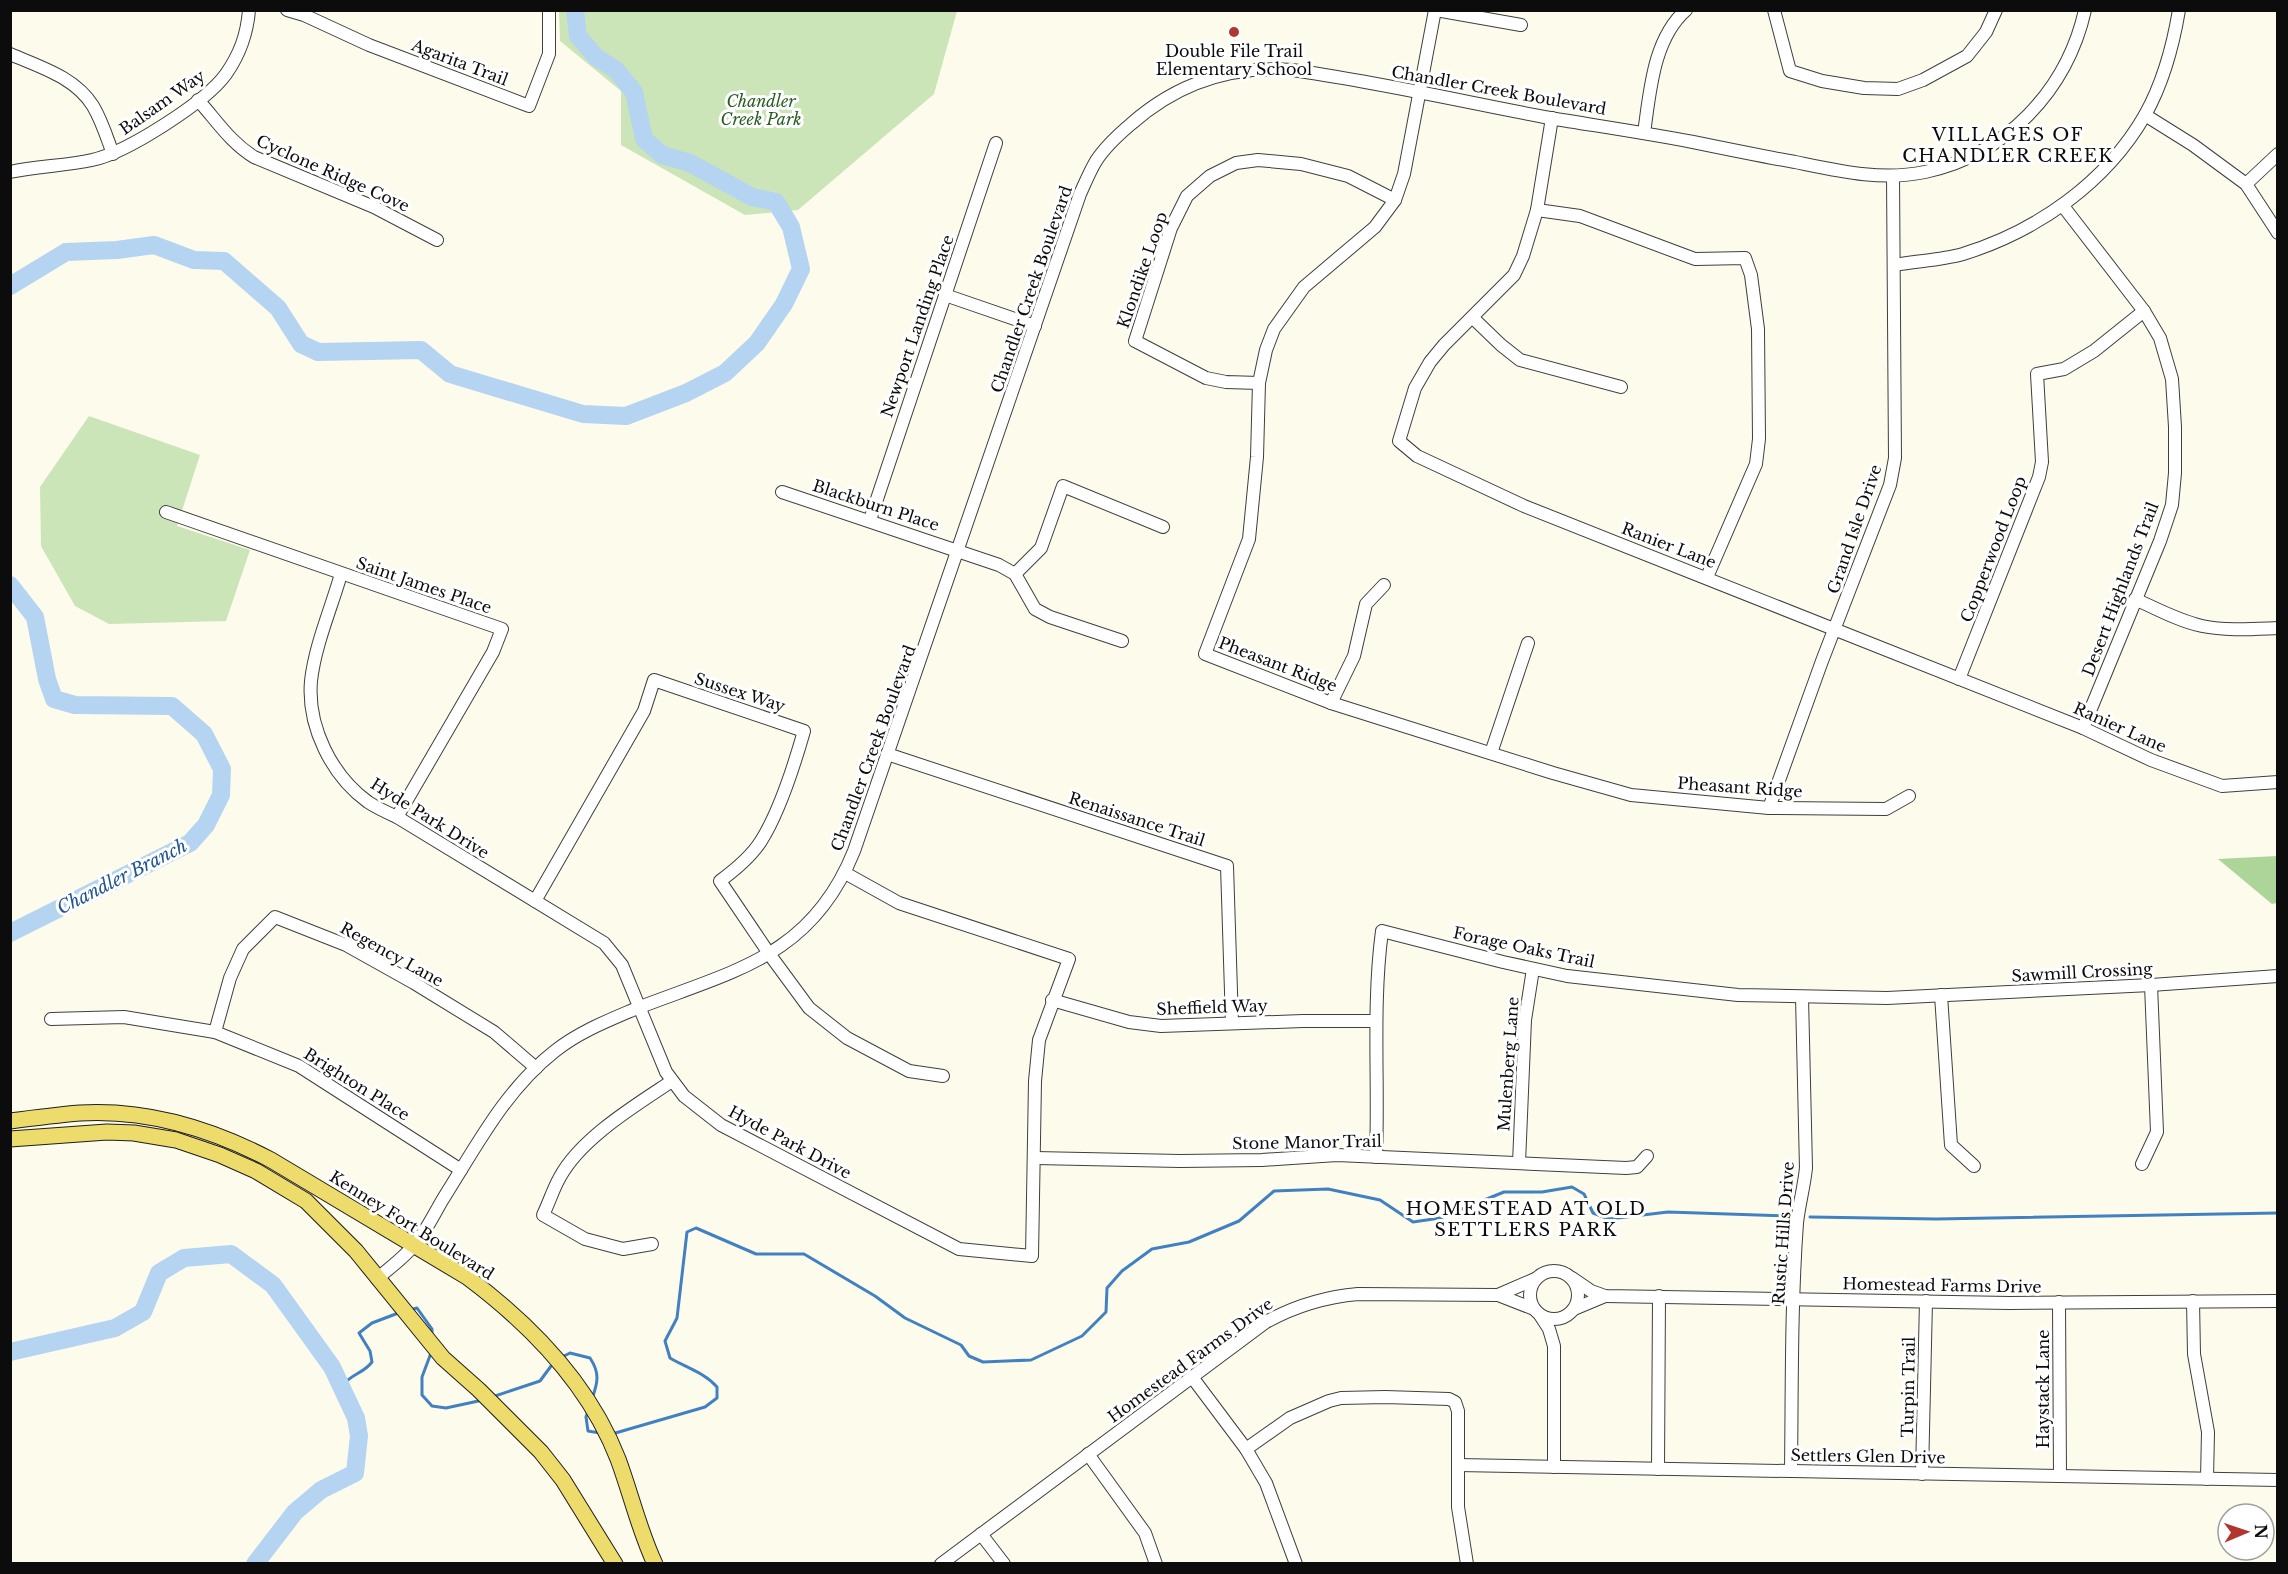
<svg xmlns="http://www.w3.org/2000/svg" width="2288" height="1574" font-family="'Libre Baskerville',serif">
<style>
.green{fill:#cbe5b8}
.forest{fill:#add499}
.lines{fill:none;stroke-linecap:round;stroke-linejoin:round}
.stream{stroke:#4281c1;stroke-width:3}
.river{stroke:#b4d4f1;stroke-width:18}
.minor-casing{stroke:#3f3f3f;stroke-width:14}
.major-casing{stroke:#1d1d1d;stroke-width:17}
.minor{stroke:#fff;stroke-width:12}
.major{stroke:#eddb6c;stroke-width:15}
.poi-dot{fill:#af3730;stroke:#fff;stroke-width:2}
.labels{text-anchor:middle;stroke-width:6;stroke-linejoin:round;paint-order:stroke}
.poi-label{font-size:16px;fill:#0c0c0c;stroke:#fff}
.street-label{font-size:16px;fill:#0c0c0c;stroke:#fff}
.park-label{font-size:16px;font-style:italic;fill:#285d22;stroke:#fff}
.neighbourhood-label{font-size:18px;letter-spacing:1.5px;fill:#0c0c0c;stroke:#fff}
.water-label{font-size:18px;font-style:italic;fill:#205492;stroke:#fff}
</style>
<rect width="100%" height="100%" fill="#fdfcec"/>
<g class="green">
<path d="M559,11V10L957,11L934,94L798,210L745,215L621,145V91L560,41Z"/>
<path d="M89,416L200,455L177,526L250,550L226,621L109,624L75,606L41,546L40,487Z"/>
</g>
<path class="forest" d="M2277,856V903L2272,904L2218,859Z"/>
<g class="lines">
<g class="stream">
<path d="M1810,1217L1936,1219L2278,1213"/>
<path d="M410,1310L417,1308L432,1329V1335"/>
<path d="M431,1353L422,1377V1395L432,1406L446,1408L483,1400"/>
<path d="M562,1357L570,1353L590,1358C600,1373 598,1382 592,1399"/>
<path d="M342,1386C352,1373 363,1374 372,1362L370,1351L359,1333L372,1323L401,1312"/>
<path d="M492,1397L540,1381L554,1362"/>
<path d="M588,1411L586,1417L588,1431L600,1433"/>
<path d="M612,1434L705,1407L717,1398V1387C705,1373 687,1368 670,1358L665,1341L677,1318L687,1232L696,1228L756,1254H804L875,1296L905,1318L961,1345L969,1356L983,1362L1031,1360L1082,1336L1106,1312L1107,1288L1122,1271L1152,1249L1189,1242L1239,1221L1274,1191L1328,1189L1380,1200L1413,1222L1440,1218L1504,1192H1542L1572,1187L1584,1194L1593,1213L1609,1219L1668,1212L1790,1216"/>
</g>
<g class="river">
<path d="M10,286L66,252L117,250L154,245L194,260L224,261L278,308L301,344L318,352L421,350L450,374L583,414L626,416L686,393L725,373L757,343L784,304L801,269L791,227L776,202L752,197L690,163L662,155L644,139L634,92L616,70L596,57L578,36L575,10"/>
<path d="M10,585L35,617L47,679L54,699L75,705L172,706L204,734L222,769L221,795L206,825L190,843L10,933"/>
<path d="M10,1352L115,1328L143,1312L159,1273L184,1258L231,1254L273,1285L332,1367L356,1418L359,1436L355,1473L321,1490L295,1512L255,1564"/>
</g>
<defs>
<g id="minor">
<path d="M287,10L304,15L369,45L529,106L549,54V10"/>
<path d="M1435,10L1404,174L1395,200L1375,227L1304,287L1274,329L1266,350L1259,383L1257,457L1249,539L1205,654L1331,703L1553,773L1631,795L1769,808L1886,809L1909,796"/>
<path d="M1436,10L1521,25"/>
<path d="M1774,10L1790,71L1822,81L1864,88L1898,89L1923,80L1967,56L1986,32L1996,10"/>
<path d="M10,54C40,67 75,77 93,106C102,121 107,138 113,154"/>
<path d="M198,100C217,121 230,142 254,157L374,207L437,240"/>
<path d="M2145,115L2193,145L2246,184L2278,233"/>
<path d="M1552,118L1537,210L1523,256L1514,275L1444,345L1430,362L1415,388L1399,441L1417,456L1524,506L2083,728L2151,760L2222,786L2278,782"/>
<path d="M1644,133C1650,92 1653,39 1686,10"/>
<path d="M10,172C37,166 65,166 92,160C126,153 206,102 226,74C240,54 247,35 249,10"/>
<path d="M2246,184L2278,154"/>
<path d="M2063,206L2144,311L2160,338L2172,379L2175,427V473L2172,505L2160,541L2083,728"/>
<path d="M1537,210L1580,216L1695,259L1745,258L1751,275L1758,329L1759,439L1756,464L1707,577"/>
<path d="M1895,265C1917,261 1942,260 1963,254C2037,231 2106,183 2145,115C2163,83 2173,46 2179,10"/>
<path d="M945,295L1035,326"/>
<path d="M1473,318L1501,345L1520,360L1621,387"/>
<path d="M1259,383L1226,382L1206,378L1135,341L1171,228L1187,196L1210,176L1236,163L1258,160L1301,164L1348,176L1395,200"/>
<path d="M782,492L999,565L1015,574L1035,609L1050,617L1122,641"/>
<path d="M166,512L502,629L493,652L397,817"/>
<path d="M870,520L996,143"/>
<path d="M341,574C331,609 315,645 311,681C307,727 332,776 368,802C377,808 388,813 397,817L604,943L622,965L666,1072L684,1096L721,1125L959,1249L1032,1256L1035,1081L1039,1040L1069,959L899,903L845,873"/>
<path d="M1015,574L1041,548L1063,486L1163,527"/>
<path d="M2135,599C2157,609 2179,621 2202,626C2226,631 2252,629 2278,628"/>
<path d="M1959,679L2039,477L2042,462L2037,374L2064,369L2094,351L2144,311"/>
<path d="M1331,703L1354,656L1366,604L1384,585"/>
<path d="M1491,753L1528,643"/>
<path d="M887,754L1227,866L1232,1023"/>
<path d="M1769,808L1822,661L1890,485L1895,458L1893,176"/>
<path d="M535,901L644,711L654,680L804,731C794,766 780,811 761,841C751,857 735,870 720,881L770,955L809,1008L847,1038L909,1071L943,1076"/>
<path d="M1941,995L1951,1145L1974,1166"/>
<path d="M1052,1000L1129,1022L1161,1026L1303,1021H1376"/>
<path d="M51,1019L124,1017L215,1032L299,1066L461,1170"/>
<path d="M215,1032L230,978L243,949L275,917L346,945L414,983L494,1032L536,1068"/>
<path d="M1376,1157C1379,1081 1372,1006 1382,931L1503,962L1567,976L1738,995L1887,998L2151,985L2278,976"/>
<path d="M1035,1158L1180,1161L1262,1160L1337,1155L1626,1168L1637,1167L1647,1156"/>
<path d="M1519,1163L1525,1020L1533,969"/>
<path d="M2142,1164L2157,1132L2151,985"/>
<path d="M652,1244L623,1249L585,1239L543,1215C549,1203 553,1189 560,1177C581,1138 636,1105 672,1081"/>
<circle cx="1554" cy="1295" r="24"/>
<path d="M1572,1278L1591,1291L1605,1296L2009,1303L2278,1301"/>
<path d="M377,1279C389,1268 404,1258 414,1245C426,1232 434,1214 443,1199C476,1147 505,1090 555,1051C579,1032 607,1021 635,1009C732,971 811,958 854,851L1080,194C1085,183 1090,171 1096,161C1105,147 1118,135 1131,124C1176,84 1231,65 1292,70C1379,82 1464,102 1550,118C1598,126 1646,133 1693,142C1727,149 1761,156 1795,162C1839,171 1881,181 1925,172C2006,155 2067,90 2085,10"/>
<path d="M1498,1295L1535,1279"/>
<path d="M2193,1301L2194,1354L2208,1432L2207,1479"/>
<path d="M2059,1302L2060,1476"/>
<path d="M1574,1309L1605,1296"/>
<path d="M1540,1315L1549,1329L1554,1346V1467"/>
<path d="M1192,1377L1246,1449L1266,1483L1296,1564"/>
<path d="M1246,1449L1290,1418L1329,1401L1341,1398L1385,1397L1449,1399L1455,1402L1458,1411V1507L1467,1564"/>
<path d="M1088,1454L1145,1533L1156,1564"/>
<path d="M1458,1465L2278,1480"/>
<path d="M1658,1469L1659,1296"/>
<path d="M1791,1471C1792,1389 1791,1305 1797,1223C1799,1205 1804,1187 1806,1168L1802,997"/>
<path d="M1922,1474L1926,1301"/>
<path d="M981,1534L1004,1564"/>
<path d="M941,1564L1266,1322C1295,1306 1324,1297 1358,1294L1498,1295L1534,1309"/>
</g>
<g id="major">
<path d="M10,1121C33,1118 57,1115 80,1113C148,1109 212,1129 271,1160L467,1277C530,1324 589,1384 618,1459C631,1494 639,1530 655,1564"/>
<path d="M10,1139L107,1132L134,1133L176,1140L220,1155L256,1171L306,1201L356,1251L443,1358L479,1390L541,1452L563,1480L615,1564"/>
</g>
</defs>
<use href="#minor" class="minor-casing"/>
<use href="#major" class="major-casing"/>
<use href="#minor" class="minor"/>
<use href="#major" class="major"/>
</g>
<circle class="poi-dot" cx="1234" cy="32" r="6"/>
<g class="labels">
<g class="poi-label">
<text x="1234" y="57">Double File Trail<tspan x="1234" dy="18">Elementary School</tspan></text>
</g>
<g class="street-label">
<text transform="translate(460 62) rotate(21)" y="6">Agarita Trail</text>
<text transform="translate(1499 90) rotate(10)" y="6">Chandler Creek Boulevard</text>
<text transform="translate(162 102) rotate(-35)" y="6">Balsam Way</text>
<text transform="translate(333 173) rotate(24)" y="6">Cyclone Ridge Cove</text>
<text transform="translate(1142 270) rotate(-71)" y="6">Klondike Loop</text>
<text transform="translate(1031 289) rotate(-71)" y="6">Chandler Creek Boulevard</text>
<text transform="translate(917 326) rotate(-71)" y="6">Newport Landing Place</text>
<text transform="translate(876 505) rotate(18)" y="6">Blackburn Place</text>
<text transform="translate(1854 529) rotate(-71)" y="6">Grand Isle Drive</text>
<text transform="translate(1669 545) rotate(21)" y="6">Ranier Lane</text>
<text transform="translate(1993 549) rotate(-69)" y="6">Copperwood Loop</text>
<text transform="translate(424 585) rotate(19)" y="6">Saint James Place</text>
<text transform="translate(2120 589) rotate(-69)" y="6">Desert Highlands Trail</text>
<text transform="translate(1278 664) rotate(21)" y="6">Pheasant Ridge</text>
<text transform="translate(740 692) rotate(18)" y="6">Sussex Way</text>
<text transform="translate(2120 727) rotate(24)" y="6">Ranier Lane</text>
<text transform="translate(873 748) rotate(-70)" y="6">Chandler Creek Boulevard</text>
<text transform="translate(1740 787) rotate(4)" y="6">Pheasant Ridge</text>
<text transform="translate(430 818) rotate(32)" y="6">Hyde Park Drive</text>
<text transform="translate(1137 819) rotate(18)" y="6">Renaissance Trail</text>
<text transform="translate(1524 947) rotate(12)" y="6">Forage Oaks Trail</text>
<text transform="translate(392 954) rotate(29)" y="6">Regency Lane</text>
<text transform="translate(2082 972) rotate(-3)" y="6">Sawmill Crossing</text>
<text transform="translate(1212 1007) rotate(-2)" y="6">Sheffield Way</text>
<text transform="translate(1508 1064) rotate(-86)" y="6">Mulenberg Lane</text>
<text transform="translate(357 1084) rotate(32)" y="6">Brighton Place</text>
<text transform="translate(790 1142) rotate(28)" y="6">Hyde Park Drive</text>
<text transform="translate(1307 1142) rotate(-1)" y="6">Stone Manor Trail</text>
<text transform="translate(412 1225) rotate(32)" y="6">Kenney Fort Boulevard</text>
<text transform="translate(1783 1233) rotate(-86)" y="6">Rustic Hills Drive</text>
<text transform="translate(1942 1285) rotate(1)" y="6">Homestead Farms Drive</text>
<text transform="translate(1190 1360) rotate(-36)" y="6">Homestead Farms Drive</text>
<text transform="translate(1908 1387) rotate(-89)" y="6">Turpin Trail</text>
<text transform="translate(2043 1389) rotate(-90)" y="6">Haystack Lane</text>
<text transform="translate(1868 1456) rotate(1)" y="6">Settlers Glen Drive</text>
</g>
<g class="park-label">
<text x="761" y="107">Chandler<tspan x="761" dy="18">Creek Park</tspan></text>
</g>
<g class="neighbourhood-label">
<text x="2008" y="141">VILLAGES OF<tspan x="2008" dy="21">CHANDLER CREEK</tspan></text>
<text x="1526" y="1215">HOMESTEAD AT OLD<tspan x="1526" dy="21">SETTLERS PARK</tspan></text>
</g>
<g class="water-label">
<text transform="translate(122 877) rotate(-27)" y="6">Chandler Branch</text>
</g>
</g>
<rect width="2288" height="1574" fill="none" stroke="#0c0c0c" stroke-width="24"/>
<g transform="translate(2246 1532) rotate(88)"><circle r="28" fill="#ffffff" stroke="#9e9e9e" stroke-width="1.5"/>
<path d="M0-4.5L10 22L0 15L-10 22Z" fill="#af3730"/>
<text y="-9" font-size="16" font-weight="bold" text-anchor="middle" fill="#0c0c0c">N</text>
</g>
</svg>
